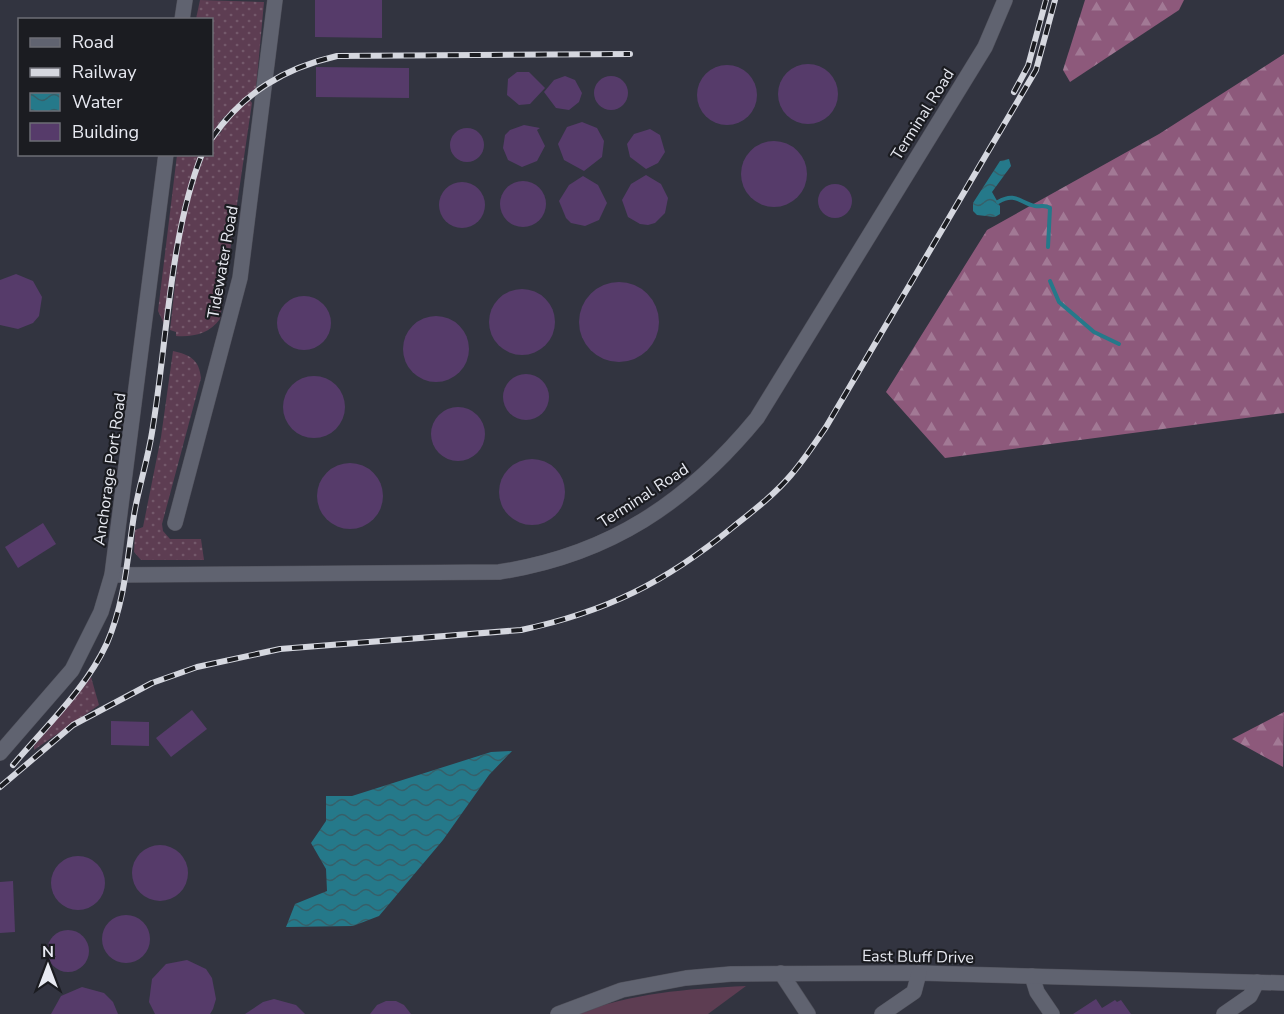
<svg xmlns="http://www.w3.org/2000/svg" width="1284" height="1014" font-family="'Nunito Sans',sans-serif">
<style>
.grass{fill:url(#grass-dots)}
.forest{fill:url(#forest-firs)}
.park{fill:#5d3d52}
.water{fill:url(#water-waves)}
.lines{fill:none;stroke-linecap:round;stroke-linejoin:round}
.stream{stroke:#25798a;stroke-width:4}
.building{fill:#563b6a}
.minor-casing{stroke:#50515b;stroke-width:16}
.minor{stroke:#606370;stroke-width:15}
.rail-casing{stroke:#d5d7df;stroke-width:6}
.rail{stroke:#1b1c21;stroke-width:4;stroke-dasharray:11;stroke-linecap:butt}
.labels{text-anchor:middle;stroke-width:4.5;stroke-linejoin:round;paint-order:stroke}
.street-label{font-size:16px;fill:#e8eaf2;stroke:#1b1c21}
</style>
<defs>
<pattern id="grass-dots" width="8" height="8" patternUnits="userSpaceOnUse" patternTransform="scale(1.5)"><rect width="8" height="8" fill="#5d3d52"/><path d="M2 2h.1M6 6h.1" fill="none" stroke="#74596b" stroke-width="1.8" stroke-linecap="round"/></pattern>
<pattern id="forest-firs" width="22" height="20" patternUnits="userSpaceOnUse" patternTransform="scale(1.5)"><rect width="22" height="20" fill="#8d597b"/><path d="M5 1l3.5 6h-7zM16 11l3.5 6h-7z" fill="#a27995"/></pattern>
<pattern id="water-waves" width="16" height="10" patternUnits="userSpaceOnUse" patternTransform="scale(1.5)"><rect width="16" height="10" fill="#25798a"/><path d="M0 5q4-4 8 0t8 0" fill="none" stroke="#36606a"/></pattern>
</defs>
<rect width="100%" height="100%" fill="#323440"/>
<g class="grass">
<path d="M200,0L264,2L256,89L222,119L212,134V20L196,19Z"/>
<path d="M249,99L252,103L220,319C209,334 194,337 176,336V332L170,330C177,275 180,204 205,155L212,154V141L222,131L220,129Z"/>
<path d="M177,155H200L183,204L165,326L158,311Z"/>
<path d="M173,351C190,355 199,359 201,378L162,524L163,531L170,539H201L204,560H141L134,552L135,530L143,527L161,437Z"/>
<path d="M91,677L99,705L34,750V746Z"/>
</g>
<g class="forest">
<path d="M1085,0H1184L1179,10L1070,82L1063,70Z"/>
<path d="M1284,54V413L945,458L886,392L987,230L1159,134Z"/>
<path d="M1284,712L1283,767L1232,739Z"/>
</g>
<path class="park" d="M746,986L708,1014H575C634,993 684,989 746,986Z"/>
<g class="water">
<path d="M1009,159L1011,166L992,192L1000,206V214L995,217L977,215L973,211V203L1000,161Z"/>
<path d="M512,751L489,775L443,840L379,916L353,926L286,927L295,904L327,891L326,869L311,843L326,821V796H352L491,752Z"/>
</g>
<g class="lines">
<g class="stream">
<path d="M998,202C1016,191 1021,204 1035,206C1042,207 1044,204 1050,208L1048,247"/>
<path d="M1050,281L1059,302L1094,332L1119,344"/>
</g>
</g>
<g class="building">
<path d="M315,0H382V38L315,37Z"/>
<circle cx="808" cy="94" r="30"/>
<circle cx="727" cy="95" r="30"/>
<path d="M316,67L409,68V98L316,97Z"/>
<path d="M517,72H529L545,88L530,104L519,105L507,95L508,79Z"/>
<path d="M565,76L575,80L582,93L579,102L569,110L556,108L544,92L554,80Z"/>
<circle cx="611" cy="93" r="17"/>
<path d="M582,122L597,128L604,141L602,157L584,171L564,160L558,144L567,127Z"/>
<path d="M524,125L540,128L537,130L545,146L537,161L522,167L508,160L503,148L505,135L510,130Z"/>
<circle cx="467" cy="145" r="17"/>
<path d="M650,129L660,135L665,152L658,163L646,169L630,157L627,144L634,134Z"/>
<circle cx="774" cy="174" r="33"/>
<path d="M646,175L661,184L668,198L665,213L655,223L648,225L640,224L628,217L622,200L631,184Z"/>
<path d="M583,176L598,185L607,203L599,220L585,226L571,223L566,218L559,201L569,185Z"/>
<circle cx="523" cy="204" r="23"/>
<circle cx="462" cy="205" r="23"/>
<circle cx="835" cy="201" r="17"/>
<path d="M16,274L33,281L42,297L39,316L33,323L18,329L0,325V280Z"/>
<circle cx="619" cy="322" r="40"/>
<circle cx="522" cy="322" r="33"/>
<circle cx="304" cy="323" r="27"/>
<circle cx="436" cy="349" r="33"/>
<circle cx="526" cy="397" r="23"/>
<circle cx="314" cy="407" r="31"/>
<circle cx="458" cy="434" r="27"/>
<circle cx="532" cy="492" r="33"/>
<circle cx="350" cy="496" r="33"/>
<path d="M43,523L56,544L18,568L5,547Z"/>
<path d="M192,710L207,729L171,757L156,738Z"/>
<path d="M111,721L149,722V746L111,745Z"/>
<circle cx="160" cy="873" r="28"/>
<circle cx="78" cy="883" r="27"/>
<path d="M13,881L15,932L0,933V882Z"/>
<circle cx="126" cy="939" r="24"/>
<circle cx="68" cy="951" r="21"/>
<path d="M187,960L206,969L212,978L216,999L213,1009L210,1014H155L149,1002L152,979L166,964Z"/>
<path d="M82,987L104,993L113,1002L118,1014H51L61,996Z"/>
<path d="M274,999L296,1005L305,1014H245L263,1002Z"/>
<path d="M1096,999L1102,1008L1115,1000L1117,1002L1121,1000L1131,1014H1073Z"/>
<path d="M386,1001H396L404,1005L411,1014H370L377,1005Z"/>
</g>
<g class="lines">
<defs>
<g id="minor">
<path d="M182,20L185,0"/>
<path d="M175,523L240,278L275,0"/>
<path d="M112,575L499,572C609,555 687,503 757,418L985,47L1005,0"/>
<path d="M0,753L72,670L101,612L112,575L166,154"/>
<path d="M781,973L808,1014"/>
<path d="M1032,976L1037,992L1052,1014"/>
<path d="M558,1014L622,990L686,978L731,974L919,973L1284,983"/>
<path d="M882,1014L914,992L919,973"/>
<path d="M1224,1014L1250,996L1257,982"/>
</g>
</defs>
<use href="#minor" class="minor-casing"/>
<use href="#minor" class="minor"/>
<defs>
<g id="rail">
<path d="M1014,92L1028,66L1046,0"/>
<path d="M212,138C243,93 284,68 337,56L630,54"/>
<path d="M13,765C45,727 86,689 107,643C125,601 127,560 134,515C139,485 149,456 153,426C167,341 170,234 202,154"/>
<path d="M0,787L73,725L152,683L197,667L280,649L521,630C606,612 666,582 733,527C753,511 774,495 791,475C804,460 815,443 826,427L1036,70L1055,0"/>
</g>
</defs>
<use href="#rail" class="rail-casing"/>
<use href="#rail" class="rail"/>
</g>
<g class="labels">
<g class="street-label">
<text transform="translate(922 114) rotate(-58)" y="6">Terminal Road</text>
<text transform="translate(222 262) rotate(-80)" y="6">Tidewater Road</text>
<text transform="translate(109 469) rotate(-82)" y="6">Anchorage Port Road</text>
<text transform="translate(643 495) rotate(-33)" y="6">Terminal Road</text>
<text transform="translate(918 956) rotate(1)" y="6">East Bluff Drive</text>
</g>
</g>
<rect x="18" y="18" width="195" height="138" fill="#1b1c21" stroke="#6d6e75" stroke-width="1.5"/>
<rect x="30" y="38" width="30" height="9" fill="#606370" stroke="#6d6e75" stroke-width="1.5"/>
<text x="72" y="48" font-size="18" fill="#e8eaf2">Road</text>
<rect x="30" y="68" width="30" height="9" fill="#d5d7df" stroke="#6d6e75" stroke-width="1.5"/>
<text x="72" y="78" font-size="18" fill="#e8eaf2">Railway</text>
<rect x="30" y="93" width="30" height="18" fill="url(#water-waves)" stroke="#6d6e75" stroke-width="1.5"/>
<text x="72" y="108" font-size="18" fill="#e8eaf2">Water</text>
<rect x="30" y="123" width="30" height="18" fill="#563b6a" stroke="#6d6e75" stroke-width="1.5"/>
<text x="72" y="138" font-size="18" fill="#e8eaf2">Building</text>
<g transform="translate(48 966)" stroke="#1b1c21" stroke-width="4.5" paint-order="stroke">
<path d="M0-4.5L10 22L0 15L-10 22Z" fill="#e8eaf2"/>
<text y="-9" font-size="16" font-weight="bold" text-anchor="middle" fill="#e8eaf2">N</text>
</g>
</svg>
